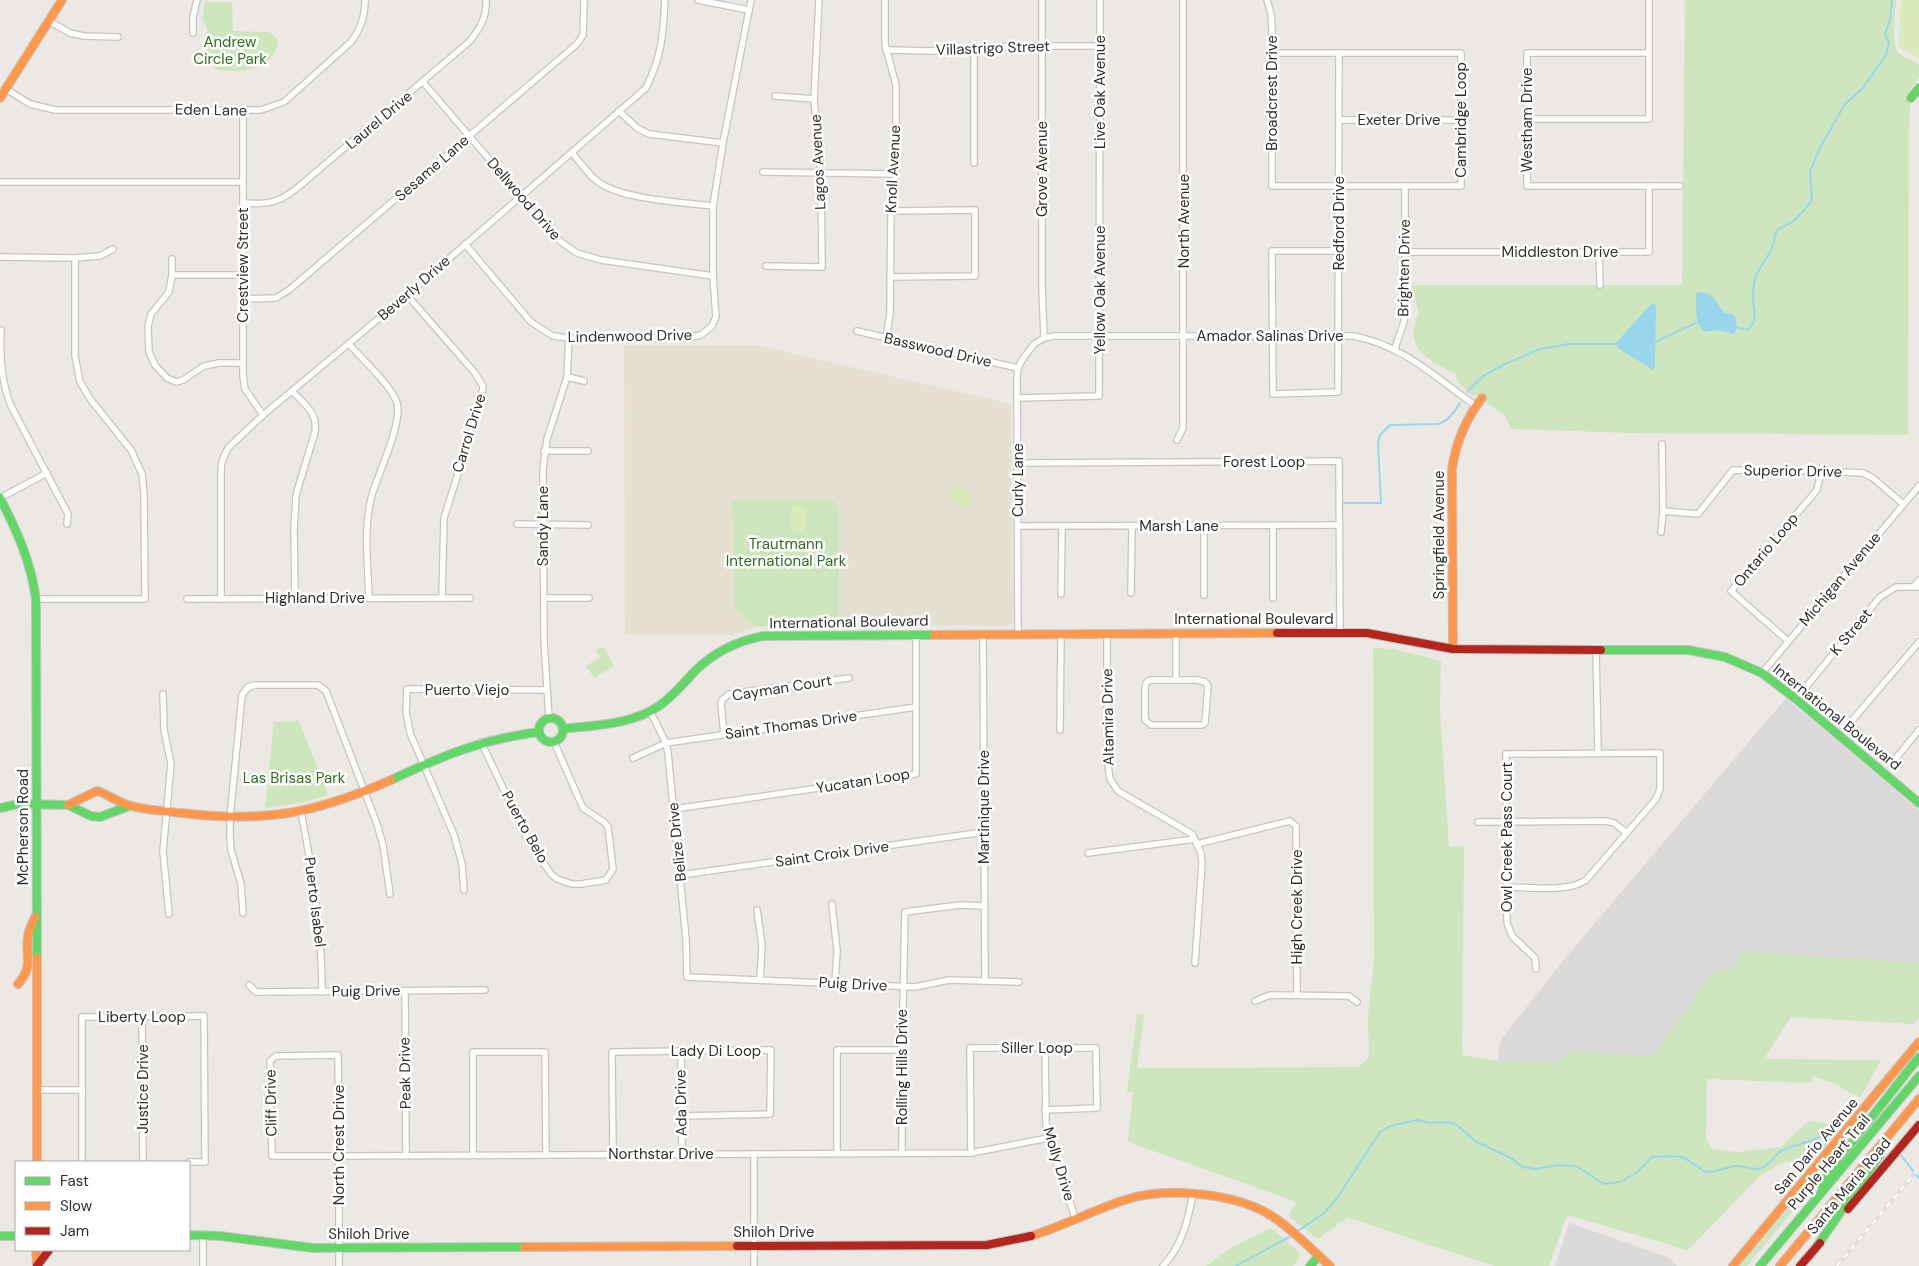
<svg xmlns="http://www.w3.org/2000/svg" width="1919" height="1266" font-family="'DM Sans',sans-serif">
<style>
.industrial{fill:#dcd9db}
.education{fill:#e6e0d3}
.green{fill:#cee6be}
.pitch{fill:#d9eabb}
.water{fill:#99d6ec}
.lines{fill:none;stroke-linecap:round;stroke-linejoin:round}
.stream{stroke:#99d6ec;stroke-width:2}
.street-casing{stroke:#c5c4c5;stroke-width:8}
.fast-casing{stroke:#c5c4c5;stroke-width:10}
.slow-casing{stroke:#c5c4c5;stroke-width:10}
.jam-casing{stroke:#c5c4c5;stroke-width:10}
.street{stroke:#fcfcfb;stroke-width:5.5}
.fast{stroke:#63d668;stroke-width:8}
.slow{stroke:#ff974d;stroke-width:8}
.jam{stroke:#b3261e;stroke-width:8}
.rail-casing{stroke:#dfdfe1;stroke-width:4}
.rail{stroke:#fff;stroke-width:2;stroke-dasharray:5.5;stroke-linecap:butt}
.labels{text-anchor:middle;stroke-width:5;stroke-linejoin:round;paint-order:stroke}
.park-label{font-size:15px;fill:#2c6e1b;stroke:#fff}
.street-label{font-size:15px;fill:#2e2e2e;stroke:#fff}
</style>
<rect width="100%" height="100%" fill="#ece8e4"/>
<g class="industrial">
<path d="M1786,698L1919,810V963L1743,951L1732,969L1715,970L1652,1057L1570,1050L1560,1062L1498,1061L1499,1045L1503,1037L1562,962Z"/>
<path d="M1569,1223L1668,1257L1677,1266H1555Z"/>
</g>
<path class="education" d="M624,345H756L1011,404L1013,622L1009,626L839,625V507L732,500L735,610L757,627L732,635L625,634Z"/>
<g class="green">
<path d="M1685,0H1896C1896,11 1891,46 1898,52C1903,58 1912,60 1919,64V77L1911,88L1909,126L1908,435L1632,433L1511,429L1504,414L1491,406L1478,394L1473,396L1457,381L1456,374C1437,364 1410,354 1414,329C1415,323 1416,319 1419,314L1412,285H1682Z"/>
<path d="M205,2H232L233,31L269,32L278,40C275,65 257,70 235,71C229,71 222,71 216,69C204,53 206,46 207,28L202,20Z"/>
<path d="M831,499L839,507V625L757,627L735,610L732,500Z"/>
<path d="M601,647L604,648L614,666L594,678L586,666L600,657L596,650Z"/>
<path d="M1373,648L1393,649L1441,661L1440,710L1449,847L1464,846L1462,1055L1498,1061L1559,1062L1570,1050L1652,1057L1715,970L1732,969L1743,951L1919,963V1018L1913,1024L1791,1017L1764,1059L1881,1060L1860,1098L1833,1083L1813,1076L1811,1083L1707,1079L1706,1139L1712,1149L1738,1152L1781,1147L1809,1120L1834,1125L1838,1130L1811,1164L1793,1161L1780,1163L1760,1176L1687,1251L1664,1243L1567,1215L1549,1266H1495L1423,1243L1348,1217L1318,1239L1288,1216L1297,1202L1128,1142L1133,1092H1127L1137,1014L1144,1015L1137,1068L1359,1067L1369,1057L1368,1016L1374,959Z"/>
<path d="M299,721L328,795L304,802L265,808L274,722Z"/>
<path d="M1801,1193L1805,1196L1747,1266H1739Z"/>
<path d="M1271,1228L1299,1252V1259L1293,1266H1206L1232,1247Z"/>
</g>
<g class="pitch">
<path d="M1901,0H1919V58L1902,49L1899,45Z"/>
<path d="M958,484L973,500L964,510L948,494Z"/>
<rect x="791" y="506" width="14" height="26"/>
</g>
<g class="water">
<path d="M1699,292C1716,293 1715,303 1724,312C1728,315 1727,311 1732,314C1738,317 1737,328 1735,333L1732,334C1721,329 1716,330 1705,332C1694,323 1696,308 1696,294Z"/>
<path d="M1655,303L1656,306L1655,366L1653,370L1619,349L1615,344L1651,304Z"/>
</g>
<g class="lines">
<g class="stream">
<path d="M1735,327L1747,330C1760,321 1752,307 1753,294C1754,273 1760,269 1770,252C1774,245 1774,237 1777,230L1794,221L1812,201L1810,171L1820,148L1845,104L1863,88L1886,55L1889,43L1885,34L1890,21L1892,0"/>
<path d="M1655,342L1698,322"/>
<path d="M1467,392L1483,376L1505,364L1540,349L1569,344H1616"/>
<path d="M1344,503H1381L1378,443L1380,435L1390,425L1438,424C1449,421 1454,412 1460,403"/>
<path d="M1901,1155L1919,1179"/>
<path d="M1295,1233L1324,1213L1337,1198L1380,1132L1390,1126L1417,1120L1431,1123L1448,1122L1458,1126L1475,1141L1513,1159L1522,1167L1536,1169L1558,1165L1576,1166L1604,1184L1620,1182L1636,1173L1652,1157C1682,1155 1681,1154 1705,1172C1716,1172 1725,1168 1735,1166C1747,1165 1755,1173 1765,1166C1772,1162 1775,1154 1783,1150L1832,1133"/>
<path d="M1236,1266L1291,1236"/>
</g>
<defs>
<g id="street">
<path d="M698,0L749,10"/>
<path d="M885,0V44L896,85V174L891,211L890,314L886,338"/>
<path d="M1042,0V286L1044,338"/>
<path d="M1267,0L1271,14L1272,30V186H1461V53H1272"/>
<path d="M49,21L70,33L84,36L118,37"/>
<path d="M193,33V17L197,0"/>
<path d="M886,50L935,51L1017,46H1100"/>
<path d="M1649,53H1527V186H1680"/>
<path d="M423,82L548,228L561,242L577,253L601,260L713,276"/>
<path d="M6,89L30,104L55,110H261L284,102L351,42C361,29 365,16 365,0"/>
<path d="M775,96L814,99"/>
<path d="M243,110V376L245,389L263,415"/>
<path d="M619,111L637,128L649,134L723,143"/>
<path d="M1527,119H1649V0"/>
<path d="M1339,120H1460"/>
<path d="M572,153C580,162 588,174 597,181C621,200 683,202 713,206"/>
<path d="M974,163V49"/>
<path d="M763,172L896,174"/>
<path d="M0,182H242"/>
<path d="M243,203C271,205 281,202 302,184L470,41C480,28 487,17 486,0"/>
<path d="M465,244L531,322L553,336L569,338H687L701,335L712,326L716,317L713,276V206L723,143L751,0"/>
<path d="M1339,251H1272L1273,394L1338,392L1339,53"/>
<path d="M1405,252H1649V186"/>
<path d="M1599,253L1600,285"/>
<path d="M0,257L75,258L100,256L113,249"/>
<path d="M172,259V275"/>
<path d="M766,266L822,267L821,172L814,99L819,0"/>
<path d="M242,275H172L169,292L151,314L148,326L149,352L155,365L167,378L176,382L183,380L204,366L219,363H243"/>
<path d="M890,277L975,276V210L891,211"/>
<path d="M407,295L475,373L483,386L481,401L444,518L442,598"/>
<path d="M243,299L276,298L289,290L577,44L583,35L584,0"/>
<path d="M1,330C0,357 1,380 11,406L68,514L67,524"/>
<path d="M857,331L1018,368"/>
<path d="M349,344C361,358 392,386 397,403C403,422 378,474 372,495C363,527 368,565 369,598"/>
<path d="M1395,348L1404,322L1405,307V186"/>
<path d="M567,377L584,381"/>
<path d="M293,392C305,405 318,413 315,432L296,495L294,529L295,598"/>
<path d="M1017,398L1099,396L1100,0"/>
<path d="M1177,440L1183,428V0"/>
<path d="M544,451H588"/>
<path d="M1018,463L1339,461L1340,632"/>
<path d="M0,498L47,473"/>
<path d="M1663,511L1698,514L1733,470L1821,471L1863,473L1873,478L1903,504"/>
<path d="M517,524L588,525"/>
<path d="M1018,526L1339,525"/>
<path d="M1204,526V595"/>
<path d="M1661,532L1663,511L1662,444"/>
<path d="M1914,586L1919,580"/>
<path d="M1131,593L1132,526"/>
<path d="M1061,594L1062,527"/>
<path d="M544,598H589"/>
<path d="M1273,598V525"/>
<path d="M36,599H145L144,495L142,474L131,450L91,400L80,382L75,356V258"/>
<path d="M187,599L470,598"/>
<path d="M221,599V471L222,461L228,448L263,415L407,295L646,88C662,55 663,36 665,0"/>
<path d="M1107,633V759L1110,779L1118,791L1192,834L1201,853L1202,863L1195,963"/>
<path d="M1176,633V680"/>
<path d="M983,634L985,981"/>
<path d="M1018,634L1017,378L1018,368L1022,360L1034,344L1044,338L1054,336H1353C1403,345 1435,377 1476,406"/>
<path d="M1788,641L1731,591L1817,490L1821,471"/>
<path d="M1919,642L1849,724L1892,763L1919,730"/>
<path d="M1596,649L1598,753"/>
<path d="M1762,673L1919,486"/>
<path d="M1150,680H1197L1205,682L1208,686L1205,723L1202,725H1151L1145,720V688L1146,683Z"/>
<path d="M163,694L164,730L171,764L163,851L169,914"/>
<path d="M1796,699L1880,597L1896,587H1919"/>
<path d="M650,711L666,743L668,753L686,939L687,977L915,987L949,980L1019,982"/>
<path d="M549,718L544,640L543,469L547,439L567,377L569,338"/>
<path d="M1060,730L1061,633"/>
<path d="M724,735L721,704L722,700L729,694L849,678"/>
<path d="M481,742L527,838L551,874L557,879L572,884H581L606,880L613,869L608,827L604,822L583,808L554,742"/>
<path d="M633,758L666,743L916,707"/>
<path d="M674,809L916,774V634"/>
<path d="M301,812C313,872 322,931 322,992"/>
<path d="M1478,822L1606,821L1614,823L1627,833"/>
<path d="M1197,844L1290,821L1296,826L1297,995"/>
<path d="M1088,853L1195,839"/>
<path d="M681,875L984,832"/>
<path d="M1507,887C1529,887 1568,893 1586,880L1656,799L1660,789V753L1506,754L1507,923L1512,936L1535,958L1536,969"/>
<path d="M464,890L462,864L454,835L410,733L406,712L407,689L547,690"/>
<path d="M832,904L837,951L835,983"/>
<path d="M757,910L762,945L760,979"/>
<path d="M243,913L241,884L231,850L230,837V818L242,695L248,687L255,685H318L326,691L377,824L383,845L390,894"/>
<path d="M249,985L256,992L485,990"/>
<path d="M405,991L406,1155"/>
<path d="M1255,1001L1270,995L1349,996L1357,1002"/>
<path d="M142,1017L143,1162"/>
<path d="M1045,1048L1046,1123L1048,1138L1076,1220"/>
<path d="M681,1051L682,1154"/>
<path d="M37,1090H82"/>
<path d="M837,1153V1050H902"/>
<path d="M902,1153V1050L905,912L960,905L985,906"/>
<path d="M971,1153L970,1048H1096L1097,1108L1045,1110"/>
<path d="M754,1154V1266"/>
<path d="M473,1155V1052H545L546,1155"/>
<path d="M613,1155L612,1052L771,1050L770,1114L681,1116"/>
<path d="M82,1162V1017L204,1016L205,1162H189"/>
<path d="M203,1235V1266"/>
<path d="M339,1266C339,1196 339,1125 338,1055L276,1056L270,1061L272,1156H339L971,1153L1048,1138"/>
<path d="M1163,1266C1182,1246 1188,1220 1193,1194"/>
</g>
<g id="fast">
<path d="M1911,98L1919,88"/>
<path d="M0,498C17,531 31,562 36,599L37,958"/>
<path d="M1601,650H1688L1725,657L1762,673L1796,699L1919,803"/>
<circle cx="551" cy="730" r="12"/>
<path d="M563,729C595,725 631,725 659,706C672,697 683,684 694,672C714,652 736,641 764,636L934,635"/>
<path d="M391,780C442,756 482,739 539,732"/>
<path d="M0,808L18,804L68,805L91,816L100,817L129,806"/>
<path d="M1819,1184L1919,1057"/>
<path d="M189,1235L220,1236L313,1248L524,1247"/>
<path d="M0,1236H16"/>
<path d="M1817,1246L1882,1152"/>
<path d="M1310,1266L1319,1256"/>
<path d="M1760,1266L1919,1076"/>
</g>
<g id="slow">
<path d="M0,98L62,0"/>
<path d="M934,635L1277,633"/>
<path d="M1453,649L1452,469C1456,442 1465,420 1482,398"/>
<path d="M68,805L97,791C108,794 117,802 128,805C144,810 163,811 181,813C264,823 314,814 391,780"/>
<path d="M37,958V1162"/>
<path d="M18,984C34,967 25,955 28,936C29,929 33,923 35,917"/>
<path d="M1031,1236C1064,1226 1095,1209 1128,1199C1169,1187 1235,1193 1272,1216C1292,1229 1312,1250 1330,1266"/>
<path d="M524,1247L737,1246"/>
<path d="M36,1250L37,1266"/>
<path d="M1733,1266L1919,1042"/>
<path d="M1780,1266L1919,1099"/>
</g>
<g id="jam">
<path d="M1277,633H1367L1453,649L1601,650"/>
<path d="M1848,1209L1919,1125"/>
<path d="M737,1246L987,1245L1031,1236"/>
<path d="M37,1266L49,1250"/>
<path d="M1800,1266L1820,1243"/>
</g>
</defs>
<use href="#street" class="street-casing"/>
<use href="#fast" class="fast-casing"/>
<use href="#slow" class="slow-casing"/>
<use href="#jam" class="jam-casing"/>
<use href="#street" class="street"/>
<use href="#fast" class="fast"/>
<use href="#slow" class="slow"/>
<use href="#jam" class="jam"/>
<defs>
<path id="rail" d="M1837,1266L1919,1168"/>
</defs>
<use href="#rail" class="rail-casing"/>
<use href="#rail" class="rail"/>
</g>
<g class="labels">
<g class="park-label">
<text x="230" y="47">Andrew<tspan x="230" dy="17">Circle Park</tspan></text>
<text x="786" y="549">Trautmann<tspan x="786" dy="17">International Park</tspan></text>
<text x="294" y="783">Las Brisas Park</text>
</g>
<g class="street-label">
<text transform="translate(993 48) rotate(-2)" y="5">Villastrigo Street</text>
<text transform="translate(1100 92) rotate(-90)" y="5">Live Oak Avenue</text>
<text transform="translate(1272 93) rotate(-90)" y="5">Broadcrest Drive</text>
<text transform="translate(211 110) rotate(1)" y="5">Eden Lane</text>
<text transform="translate(379 120) rotate(-40)" y="5">Laurel Drive</text>
<text x="1399" y="125">Exeter Drive</text>
<text transform="translate(1461 120) rotate(-90)" y="5">Cambridge Loop</text>
<text transform="translate(1527 120) rotate(-90)" y="5">Westham Drive</text>
<text transform="translate(818 162) rotate(-93)" y="5">Lagos Avenue</text>
<text transform="translate(432 168) rotate(-41)" y="5">Sesame Lane</text>
<text transform="translate(893 169) rotate(-87)" y="5">Knoll Avenue</text>
<text transform="translate(1042 169) rotate(-90)" y="5">Grove Avenue</text>
<text transform="translate(524 199) rotate(49)" y="5">Dellwood Drive</text>
<text transform="translate(1184 221) rotate(-90)" y="5">North Avenue</text>
<text transform="translate(1339 223) rotate(-90)" y="5">Redford Drive</text>
<text x="1560" y="257">Middleston Drive</text>
<text transform="translate(243 265) rotate(-90)" y="5">Crestview Street</text>
<text transform="translate(1404 268) rotate(-89)" y="5">Brighten Drive</text>
<text transform="translate(414 288) rotate(-41)" y="5">Beverly Drive</text>
<text transform="translate(1100 290) rotate(-90)" y="5">Yellow Oak Avenue</text>
<text transform="translate(630 336) rotate(-1)" y="5">Lindenwood Drive</text>
<text x="1270" y="341">Amador Salinas Drive</text>
<text transform="translate(938 350) rotate(13)" y="5">Basswood Drive</text>
<text transform="translate(469 433) rotate(-73)" y="5">Carrol Drive</text>
<text x="1264" y="467">Forest Loop</text>
<text transform="translate(1793 471) rotate(1)" y="5">Superior Drive</text>
<text transform="translate(1018 480) rotate(-90)" y="5">Curly Lane</text>
<text transform="translate(543 526) rotate(-90)" y="5">Sandy Lane</text>
<text x="1179" y="531">Marsh Lane</text>
<text transform="translate(1439 535) rotate(-90)" y="5">Springfield Avenue</text>
<text transform="translate(1766 550) rotate(-50)" y="5">Ontario Loop</text>
<text transform="translate(1840 579) rotate(-50)" y="5">Michigan Avenue</text>
<text x="315" y="603">Highland Drive</text>
<text x="1254" y="624">International Boulevard</text>
<text transform="translate(849 622) rotate(-1)" y="5">International Boulevard</text>
<text transform="translate(1851 632) rotate(-50)" y="5">K Street</text>
<text transform="translate(782 688) rotate(-9)" y="5">Cayman Court</text>
<text x="467" y="695">Puerto Viejo</text>
<text transform="translate(1108 717) rotate(-91)" y="5">Altamira Drive</text>
<text transform="translate(1837 717) rotate(39)" y="5">International Boulevard</text>
<text transform="translate(791 725) rotate(-8)" y="5">Saint Thomas Drive</text>
<text transform="translate(863 781) rotate(-9)" y="5">Yucatan Loop</text>
<text transform="translate(984 807) rotate(-90)" y="5">Martinique Drive</text>
<text transform="translate(23 827) rotate(-90)" y="5">McPherson Road</text>
<text transform="translate(525 827) rotate(61)" y="5">Puerto Belo</text>
<text transform="translate(1507 837) rotate(-90)" y="5">Owl Creek Pass Court</text>
<text transform="translate(677 842) rotate(-96)" y="5">Belize Drive</text>
<text transform="translate(832 854) rotate(-8)" y="5">Saint Croix Drive</text>
<text transform="translate(315 902) rotate(83)" y="5">Puerto Isabel</text>
<text transform="translate(1297 907) rotate(-90)" y="5">High Creek Drive</text>
<text transform="translate(853 984) rotate(3)" y="5">Puig Drive</text>
<text transform="translate(366 991) rotate(-1)" y="5">Puig Drive</text>
<text x="142" y="1022">Liberty Loop</text>
<text x="1037" y="1053">Siller Loop</text>
<text x="716" y="1056">Lady Di Loop</text>
<text transform="translate(902 1067) rotate(-90)" y="5">Rolling Hills Drive</text>
<text transform="translate(405 1073) rotate(-91)" y="5">Peak Drive</text>
<text transform="translate(143 1089) rotate(-90)" y="5">Justice Drive</text>
<text transform="translate(271 1103) rotate(-91)" y="5">Cliff Drive</text>
<text transform="translate(681 1103) rotate(-91)" y="5">Ada Drive</text>
<text transform="translate(339 1145) rotate(-90)" y="5">North Crest Drive</text>
<text transform="translate(1816 1146) rotate(-50)" y="5">San Dario Avenue</text>
<text x="661" y="1159">Northstar Drive</text>
<text transform="translate(1829 1162) rotate(-50)" y="5">Purple Heart Trail</text>
<text transform="translate(1059 1164) rotate(73)" y="5">Molly Drive</text>
<text transform="translate(1849 1186) rotate(-50)" y="5">Santa Maria Road</text>
<text x="774" y="1237">Shiloh Drive</text>
<text x="369" y="1239">Shiloh Drive</text>
</g>
</g>
<rect x="15" y="1161" width="175" height="90" fill="#ffffff" stroke="#ababab"/>
<rect x="25" y="1177" width="25" height="8" fill="#63d668" stroke="#ababab"/>
<text x="60" y="1186" font-size="15" fill="#2e2e2e">Fast</text>
<rect x="25" y="1202" width="25" height="8" fill="#ff974d" stroke="#ababab"/>
<text x="60" y="1211" font-size="15" fill="#2e2e2e">Slow</text>
<rect x="25" y="1227" width="25" height="8" fill="#b3261e" stroke="#ababab"/>
<text x="60" y="1236" font-size="15" fill="#2e2e2e">Jam</text>
</svg>
